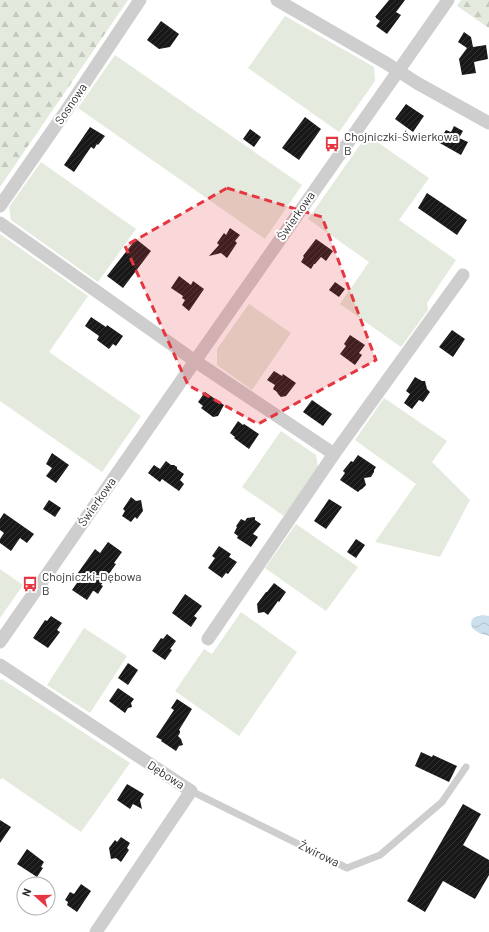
<svg xmlns="http://www.w3.org/2000/svg" width="489" height="932" font-family="Barlow,sans-serif">
<style>
.green{fill:#e4eadd}
.forest{fill:url(#forest-firs)}
.water{fill:url(#water-waves)}
.building{fill:url(#building-hatch)}
.lines{fill:none;stroke-linecap:round;stroke-linejoin:round}
.service{stroke:#cecece;stroke-width:7}
.minor{stroke:#cecece;stroke-width:13}
.marked{fill:#e43741;fill-opacity:0.2;stroke:#e43741;stroke-width:3;stroke-dasharray:8 5;stroke-linejoin:round}
.labels{text-anchor:middle;stroke-width:4;stroke-linejoin:round;paint-order:stroke}
.street-label{font-size:12px;fill:#313131;stroke:#fff}
.poi-label{font-size:12px;fill:#313131;stroke:#fff;text-anchor:start}
</style>
<defs>
<pattern id="forest-firs" width="22" height="20" patternUnits="userSpaceOnUse"><rect width="22" height="20" fill="#e4eadd"/><path d="M5 1l3.5 6h-7zM16 11l3.5 6h-7z" fill="#c4c9be"/></pattern>
<pattern id="water-waves" width="16" height="10" patternUnits="userSpaceOnUse"><rect width="16" height="10" fill="#ccdfed"/><path d="M0 5q4-4 8 0t8 0" fill="none" stroke="#b0c0cc"/></pattern>
<pattern id="building-hatch" width="6" height="6" patternUnits="userSpaceOnUse"><rect width="6" height="6" fill="#181818"/><path d="M-1 1l2-2M0 6l6-6M5 7l2-2" fill="none" stroke="#313131"/></pattern>
</defs>
<rect width="100%" height="100%" fill="#fff"/>
<g class="green">
<path d="M285,16L374,67L375,81L339,132L248,68Z"/>
<path d="M115,55L302,185L265,239L78,108Z"/>
<path d="M367,135L429,178L399,220L456,260L427,303L428,310L401,347L340,304L369,262L308,219Z"/>
<path d="M41,162L136,229L98,282L11,220L9,207Z"/>
<path d="M0,234L88,296L49,352L141,416L102,472L0,401Z"/>
<path d="M249,304L291,333L252,390L217,365V349Z"/>
<path d="M384,398L447,441L432,462L470,500L440,557L375,542L416,484L355,440Z"/>
<path d="M281,431L316,455L318,467L284,516L242,487Z"/>
<path d="M296,524L358,567L326,611L265,568Z"/>
<path d="M0,569L23,585L0,618Z"/>
<path d="M241,612L297,652L239,736L175,691L204,649L212,654Z"/>
<path d="M84,628L127,656L90,713L47,685Z"/>
<path d="M2,679L130,763L81,832L2,778L0,780V680Z"/>
</g>
<g class="forest">
<path d="M0,0H128L0,187Z"/>
<path d="M461,0H489V28L457,6Z"/>
</g>
<path class="water" d="M482,615L489,616V636L479,633L472,628L471,622L473,618Z"/>
<g class="building">
<path d="M389,0H405L396,12L401,15L387,34L376,26L380,21L376,18V17H375Z"/>
<path d="M161,21L179,34L170,47L159,49L147,40Z"/>
<path d="M464,32L471,37L473,47L486,45L488,59L474,62L476,73L462,75L459,59L467,48L458,42Z"/>
<path d="M406,104L424,116L413,132L395,119Z"/>
<path d="M305,117L321,129L299,160L282,148Z"/>
<path d="M454,126L463,131L459,138L468,142L461,155L438,142L446,130L451,132Z"/>
<path d="M90,127L105,136L98,145L97,144L94,149L91,147L74,172L64,165Z"/>
<path d="M250,129L261,137L254,147L243,139Z"/>
<path d="M427,193L467,220L457,235L418,208Z"/>
<path d="M230,228L240,235L235,241L237,243L227,258L221,253L209,256L219,245L217,243L224,233L226,235Z"/>
<path d="M136,239L151,251L123,288L107,276Z"/>
<path d="M316,239L333,251L326,261L321,257L315,264H314L311,269L301,262L304,257L303,256Z"/>
<path d="M179,276L191,285L193,281L204,289L189,311L182,305L185,300L182,298L183,296L171,288Z"/>
<path d="M335,282L345,289L339,297L329,290Z"/>
<path d="M91,317L106,327L107,325L123,336L116,346L113,344L109,349L97,340L99,336L85,326Z"/>
<path d="M452,330L465,339L453,357L439,347Z"/>
<path d="M350,335L365,345L359,353L362,355L355,365L340,354L346,346L344,344Z"/>
<path d="M274,371L282,376L283,374L296,383L286,396L281,397L278,394L277,392L273,389L275,385L267,380Z"/>
<path d="M415,377L422,381H425L427,389L430,392L423,402L419,400L412,409L404,403L410,394L406,391Z"/>
<path d="M205,392L224,405L218,416L213,417L201,408L203,406L198,402Z"/>
<path d="M312,400L332,414L323,426L303,412Z"/>
<path d="M238,421L243,425L244,424L259,434L249,449L234,438L235,437L230,433Z"/>
<path d="M52,453L69,465L56,483L46,476L52,468L46,464Z"/>
<path d="M358,455L376,467L374,470V472L371,477L364,478L366,485L362,489L360,490L358,492L340,480L345,473L343,471L351,461L353,462Z"/>
<path d="M166,461L171,465H174L177,467V469L184,474L180,480L184,484L179,491L162,479L160,482L148,473L154,465L160,469Z"/>
<path d="M131,497L136,501L141,500L143,511L137,519L135,517L131,522L122,516L125,511L123,509Z"/>
<path d="M329,499L342,507L326,529L314,521Z"/>
<path d="M49,500L61,508L55,517L43,509Z"/>
<path d="M4,513L34,534L27,543L20,538L11,551L0,543V539L4,533L0,530V519Z"/>
<path d="M255,517V520L261,524L253,534L258,537L251,547L237,538L238,536L234,533L237,527L236,526L241,519L245,521L247,518Z"/>
<path d="M356,539L365,545L356,558L347,552Z"/>
<path d="M108,542L122,552L114,563L116,564L101,585L103,586L98,594L94,591H93L87,600L72,590L79,580L75,577L95,549L100,553Z"/>
<path d="M219,546L231,554L229,557L237,562L228,574L226,573L222,578L208,568L215,558L212,556Z"/>
<path d="M274,583L286,592L279,602L278,601L268,615L264,612L258,613L257,604L266,592H267Z"/>
<path d="M185,594L202,606L194,616L197,618L191,627L172,613Z"/>
<path d="M51,616L62,623L57,630L60,632L48,648L33,638L45,620L47,621Z"/>
<path d="M167,634L176,641L170,649L172,650L165,660L152,651L161,638L163,639Z"/>
<path d="M128,663L138,670L128,685L118,678Z"/>
<path d="M118,688L134,699L131,703L132,707L128,708L125,713L109,701Z"/>
<path d="M177,699L192,709L179,730L180,731V733L178,736L181,739L183,745L179,746L176,751L161,741L162,740L156,737L174,710L171,708Z"/>
<path d="M421,752L432,757L433,755L457,766L449,782L415,766Z"/>
<path d="M127,784L144,794L140,800L142,809L133,804L130,809L117,800Z"/>
<path d="M463,804L481,814L463,845L489,860V875L475,899L443,881L425,912L407,901Z"/>
<path d="M0,820L11,827L0,843Z"/>
<path d="M121,837L130,843L127,848L129,850L121,862L116,858L111,859L109,848L115,840L117,842Z"/>
<path d="M27,849L44,862L41,867L43,868L37,877L17,864Z"/>
<path d="M81,884L91,891L77,912L67,905L68,902L65,900L70,892L74,894Z"/>
</g>
<g class="lines">
<path class="service" d="M191,791L347,868L380,855L442,802L466,767"/>
<g class="minor">
<path d="M277,0L386,63L417,83L489,123"/>
<path d="M0,206L66,111L140,0"/>
<path d="M0,223L195,361L334,454"/>
<path d="M208,639L334,454L463,275"/>
<path d="M0,642L195,361L448,0"/>
<path d="M0,665L191,791L96,932"/>
</g>
</g>
<path class="marked" d="M227,188L322,217L376,360L258,424L188,385L125,246Z"/>
<defs>
<symbol id="bus-bare" viewBox="-9 -9 18 18"><path d="M-5-6H5V4H4V6H2V4H-2V6H-4V4H-5ZM-3.5-4V0h7V-4ZM-3.5 1.2v1.5H-2V1.2ZM2 1.2v1.5H3.5V1.2Z" fill="#e43741" stroke="#fff" stroke-width="2.5" paint-order="stroke"/></symbol>
</defs>
<g fill-rule="evenodd">
<use href="#bus-bare" x="321" y="133" width="22" height="22"/>
<use href="#bus-bare" x="19" y="573" width="22" height="22"/>
</g>
<g class="labels">
<g class="street-label">
<text transform="translate(71 104) rotate(-56)" y="4">Sosnowa</text>
<text transform="translate(296 216) rotate(-55)" y="4">Świerkowa</text>
<text transform="translate(97 502) rotate(-55)" y="4">Świerkowa</text>
<text transform="translate(166 775) rotate(33)" y="4">Dębowa</text>
<text transform="translate(319 854) rotate(26)" y="4">Żwirowa</text>
</g>
<g class="poi-label">
<text x="344" y="141">Chojniczki-Świerkowa<tspan x="344" dy="14">B</tspan></text>
<text x="42" y="581">Chojniczki-Dębowa<tspan x="42" dy="14">B</tspan></text>
</g>
</g>
<g transform="translate(36 896) rotate(291)"><circle r="19" fill="#ffffff" stroke="#adadad"/>
<path d="M0-3L7 15L0 10L-7 15Z" fill="#e43741"/>
<text y="-6" font-size="11" font-weight="bold" text-anchor="middle" fill="#313131">N</text>
</g>
</svg>
